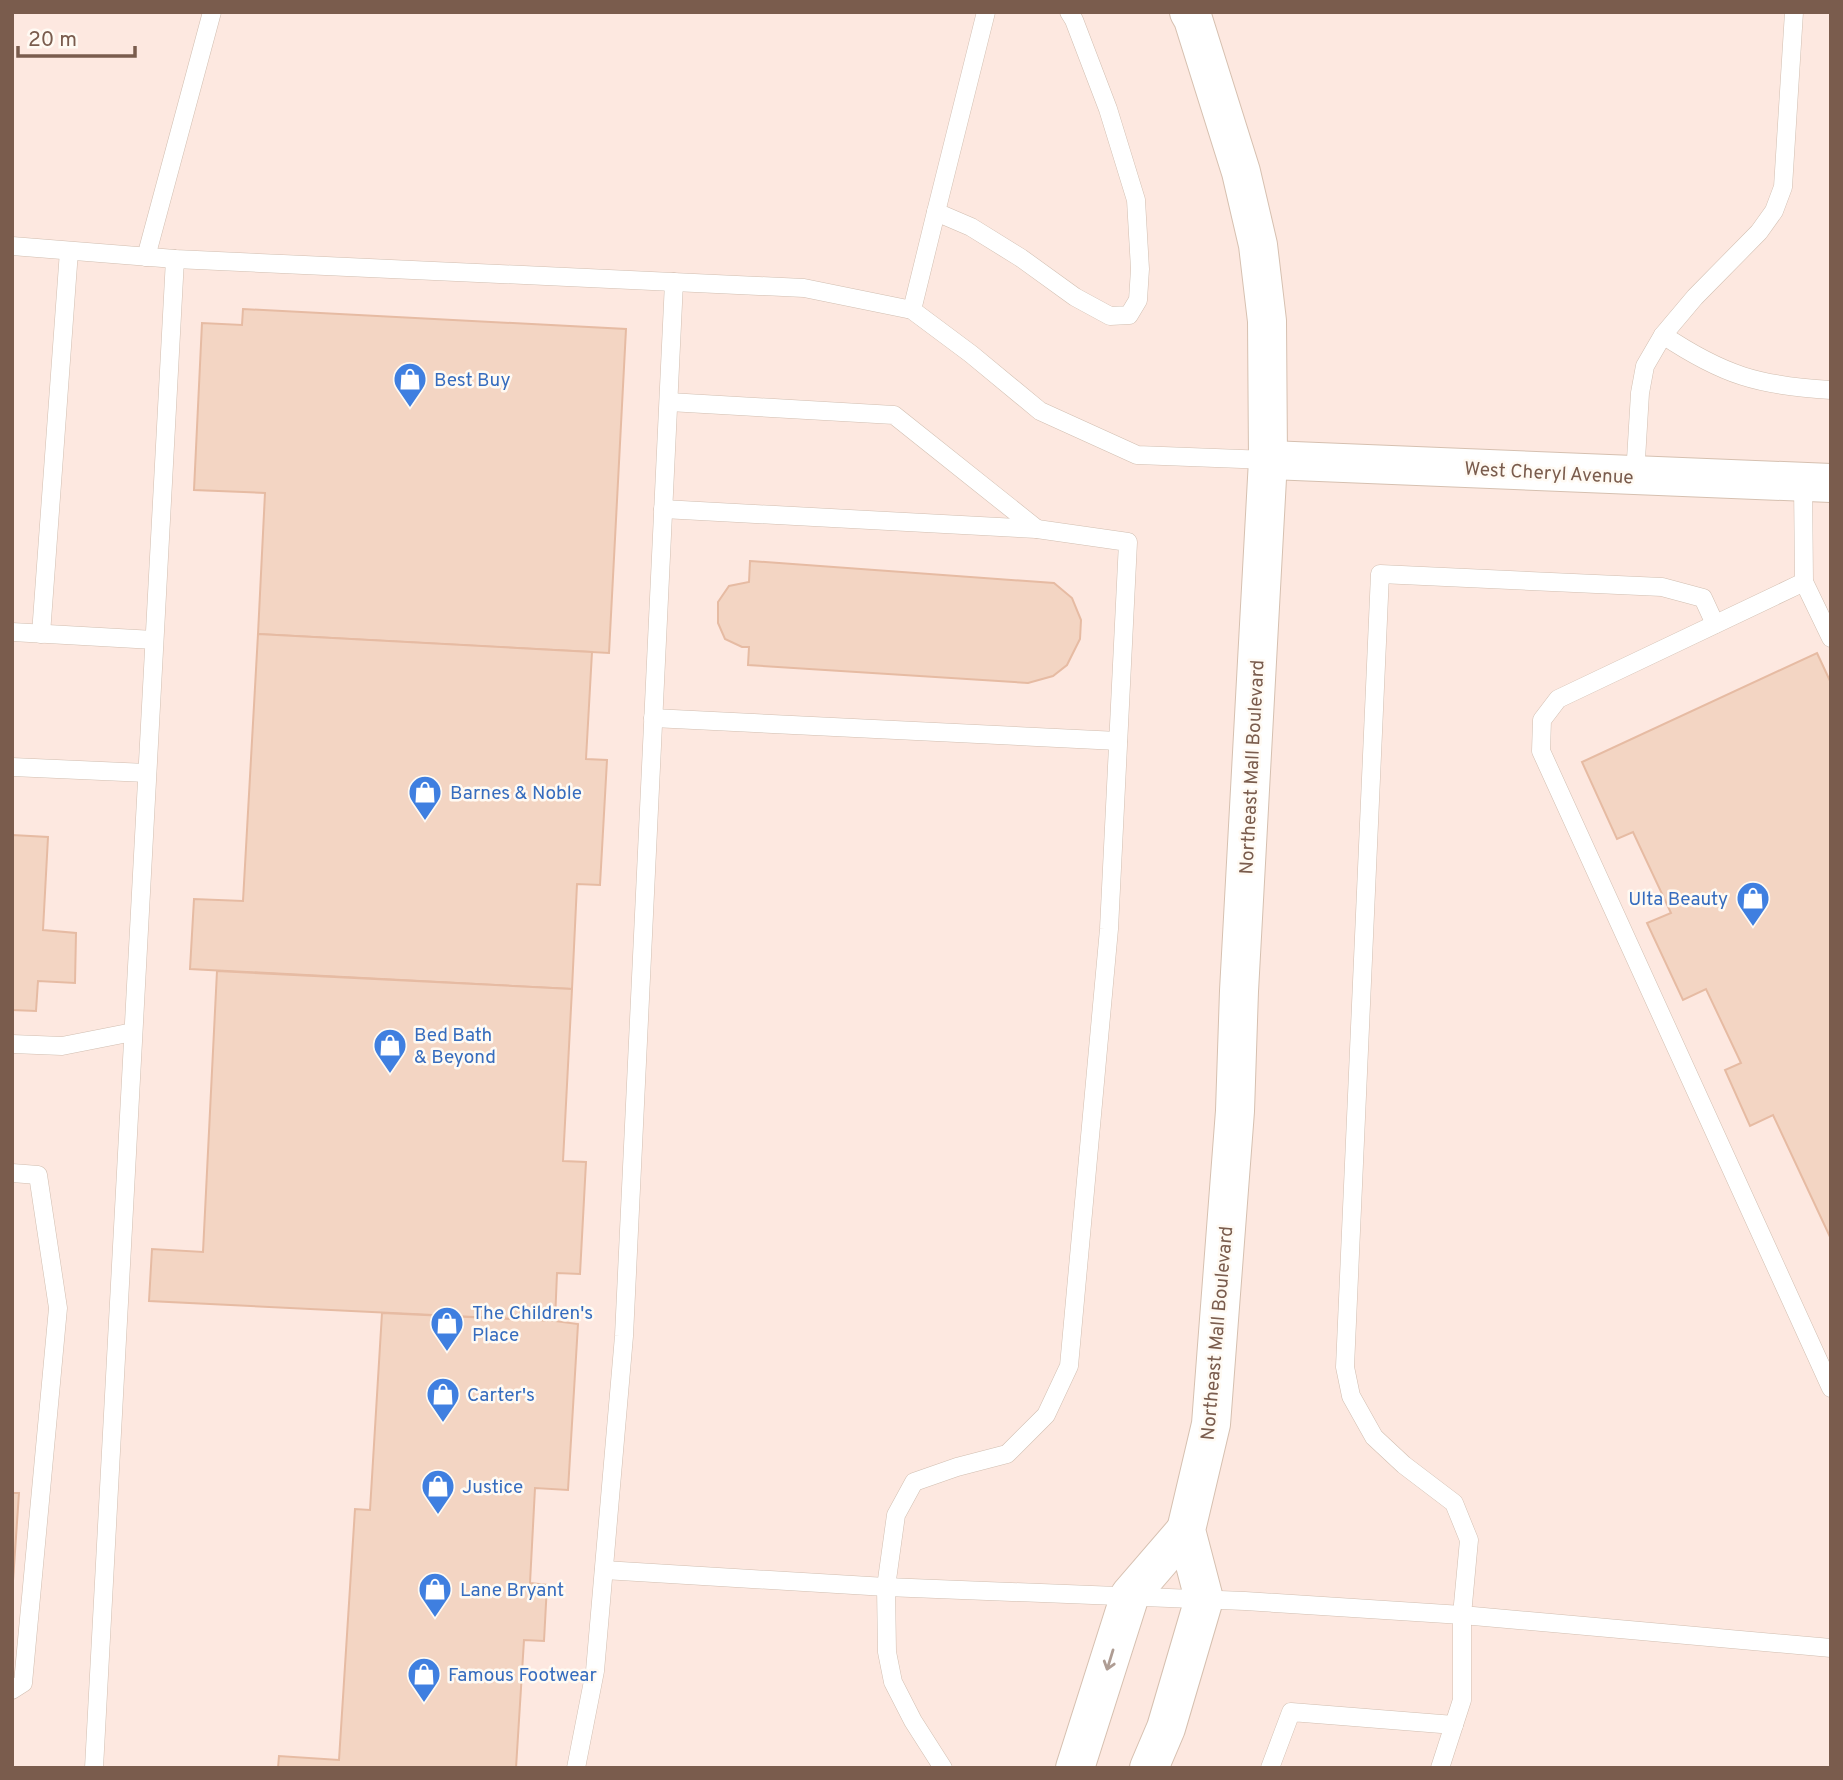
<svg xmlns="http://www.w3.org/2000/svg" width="1843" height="1780" font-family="Overpass,sans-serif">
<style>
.commercial{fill:#fde8e0}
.building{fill:#f3d5c3;stroke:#e6bba3;stroke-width:2}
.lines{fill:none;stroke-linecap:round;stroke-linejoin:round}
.lane-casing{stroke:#d1beb0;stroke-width:19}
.secondary-casing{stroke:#d6c0b0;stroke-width:40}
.lane{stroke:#fff;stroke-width:18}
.secondary{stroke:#fff;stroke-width:38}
.oneway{stroke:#af9d94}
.labels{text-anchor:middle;stroke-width:5;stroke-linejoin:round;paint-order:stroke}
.shop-label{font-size:19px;fill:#366cbe;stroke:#fffaf3;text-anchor:start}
.street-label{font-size:19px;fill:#7a5c4d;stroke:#fffaf3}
</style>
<rect width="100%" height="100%" fill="#fdf6ec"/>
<rect class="commercial" x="12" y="12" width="1819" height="1756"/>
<g class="building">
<path d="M243,309L626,329L609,653L258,634L265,493L194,490L202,323L242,325Z"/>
<path d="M750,561L1054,583L1072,598L1081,620L1080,639L1067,665L1053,676L1028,683L748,665L749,647H742L725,639L718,623V602L729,586L749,582Z"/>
<path d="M258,634L592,652L586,759L607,760L600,885L577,884L572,989L190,969L194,899L243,901Z"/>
<path d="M1817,653L1831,683V1239L1773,1115L1750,1126L1725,1070L1741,1063L1706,989L1683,1000L1647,923L1671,913L1633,832L1617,839L1582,762Z"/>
<path d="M12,835L48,837L43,930L76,933L75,983L38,981L36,1011L12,1010Z"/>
<path d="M217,971L572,989L563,1161L586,1162L580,1274L557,1273L555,1321L149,1301L152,1249L203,1252Z"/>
<path d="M382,1313L555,1321L578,1324L568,1490L535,1488L530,1583L547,1585L544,1641L524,1640L516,1768H278L279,1756L339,1760L355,1509L370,1510Z"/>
<path d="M12,1493H19L13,1581H12Z"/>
</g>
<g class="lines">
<defs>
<g id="lane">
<path d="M936,212L986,12"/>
<path d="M12,246L175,259L804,288L912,310L971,354L1040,411L1137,455L1268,460"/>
<path d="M146,257L212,12"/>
<path d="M912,310L936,212L971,227L1021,258L1075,297L1110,316L1129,315L1138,300L1140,269L1136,200L1108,109L1074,20L1069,12"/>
<path d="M1663,335C1723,375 1759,386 1831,390"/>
<path d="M669,402L894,415L1037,529"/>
<path d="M1635,476L1640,393L1645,366L1663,335L1695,297L1759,232L1774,211L1783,187L1794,12"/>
<path d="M1803,482L1804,582L1831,638"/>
<path d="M663,509L1037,529L1128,542L1109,929L1069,1366L1046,1415L1007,1454L957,1467L914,1482L896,1515L886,1587L887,1652L893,1682L913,1721L943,1768"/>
<path d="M1804,582L1558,699L1542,720L1541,751L1831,1388"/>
<path d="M12,632L154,640"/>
<path d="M41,634L69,251"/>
<path d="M653,718L1118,741"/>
<path d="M12,767L147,773"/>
<path d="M12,1044L62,1046L133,1032"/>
<path d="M12,1173L38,1175L58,1308L23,1683L12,1690"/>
<path d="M604,1570L886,1587L1245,1601L1462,1615L1831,1648"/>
<path d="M94,1768L175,259"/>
<path d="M576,1768L595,1671L624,1336L674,282"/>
<path d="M1270,1768L1291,1712L1454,1725"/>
<path d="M1440,1768L1462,1700V1615L1469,1540L1454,1503L1404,1465L1374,1437L1351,1396L1345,1367L1380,574L1662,587L1703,598L1715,624"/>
</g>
<g id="secondary">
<path d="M1268,460L1831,483"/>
<path d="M1075,1768L1130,1595L1186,1530"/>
<path d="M1149,1768L1166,1728L1204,1599L1186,1530L1211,1424L1235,1111L1239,991L1268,460L1267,321L1258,245L1241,172L1193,19L1189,12"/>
</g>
</defs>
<use href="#lane" class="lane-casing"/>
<use href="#secondary" class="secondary-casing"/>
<use href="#lane" class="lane"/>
<use href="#secondary" class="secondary"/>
</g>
<defs><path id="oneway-shaft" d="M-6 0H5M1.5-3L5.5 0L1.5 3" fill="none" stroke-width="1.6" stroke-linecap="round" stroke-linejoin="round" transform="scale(1.75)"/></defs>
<use class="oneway" href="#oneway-shaft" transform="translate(1110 1660) rotate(107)"/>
<defs>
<symbol id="shop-pin" viewBox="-11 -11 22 30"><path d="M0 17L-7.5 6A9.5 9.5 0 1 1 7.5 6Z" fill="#3f7fe0" stroke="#fffaf3"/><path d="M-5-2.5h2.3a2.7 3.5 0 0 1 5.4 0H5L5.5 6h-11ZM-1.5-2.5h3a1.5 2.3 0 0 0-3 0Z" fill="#fff"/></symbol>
</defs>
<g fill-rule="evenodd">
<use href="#shop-pin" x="391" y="360" width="38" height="52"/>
<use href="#shop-pin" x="406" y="773" width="38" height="52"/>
<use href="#shop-pin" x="1734" y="879" width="38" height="52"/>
<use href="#shop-pin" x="371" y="1026" width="38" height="52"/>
<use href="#shop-pin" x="428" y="1304" width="38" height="52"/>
<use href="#shop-pin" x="424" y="1375" width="38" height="52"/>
<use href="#shop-pin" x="419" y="1467" width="38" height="52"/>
<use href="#shop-pin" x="416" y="1570" width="38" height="52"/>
<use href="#shop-pin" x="405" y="1655" width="38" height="52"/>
</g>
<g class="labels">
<g class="shop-label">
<text x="434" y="386">Best Buy</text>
<text x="450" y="799">Barnes &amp; Noble</text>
<text x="1728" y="905" text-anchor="end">Ulta Beauty</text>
<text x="414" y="1041">Bed Bath<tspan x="414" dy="22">&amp; Beyond</tspan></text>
<text x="472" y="1319">The Children's<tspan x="472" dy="22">Place</tspan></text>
<text x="467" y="1401">Carter's</text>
<text x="462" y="1493">Justice</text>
<text x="460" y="1596">Lane Bryant</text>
<text x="448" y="1681">Famous Footwear</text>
</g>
<g class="street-label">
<text transform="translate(1549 472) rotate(3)" y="7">West Cheryl Avenue</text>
<text transform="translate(1251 767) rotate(-87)" y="7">Northeast Mall Boulevard</text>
<text transform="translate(1216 1333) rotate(-85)" y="7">Northeast Mall Boulevard</text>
</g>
</g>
<rect width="1843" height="1780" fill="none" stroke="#7a5c4d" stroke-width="28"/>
<path d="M18 46v10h117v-10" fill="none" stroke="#7a5c4d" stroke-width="3.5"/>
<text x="28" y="46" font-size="21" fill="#7a5c4d" stroke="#fffaf3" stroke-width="5" paint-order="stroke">20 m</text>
</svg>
